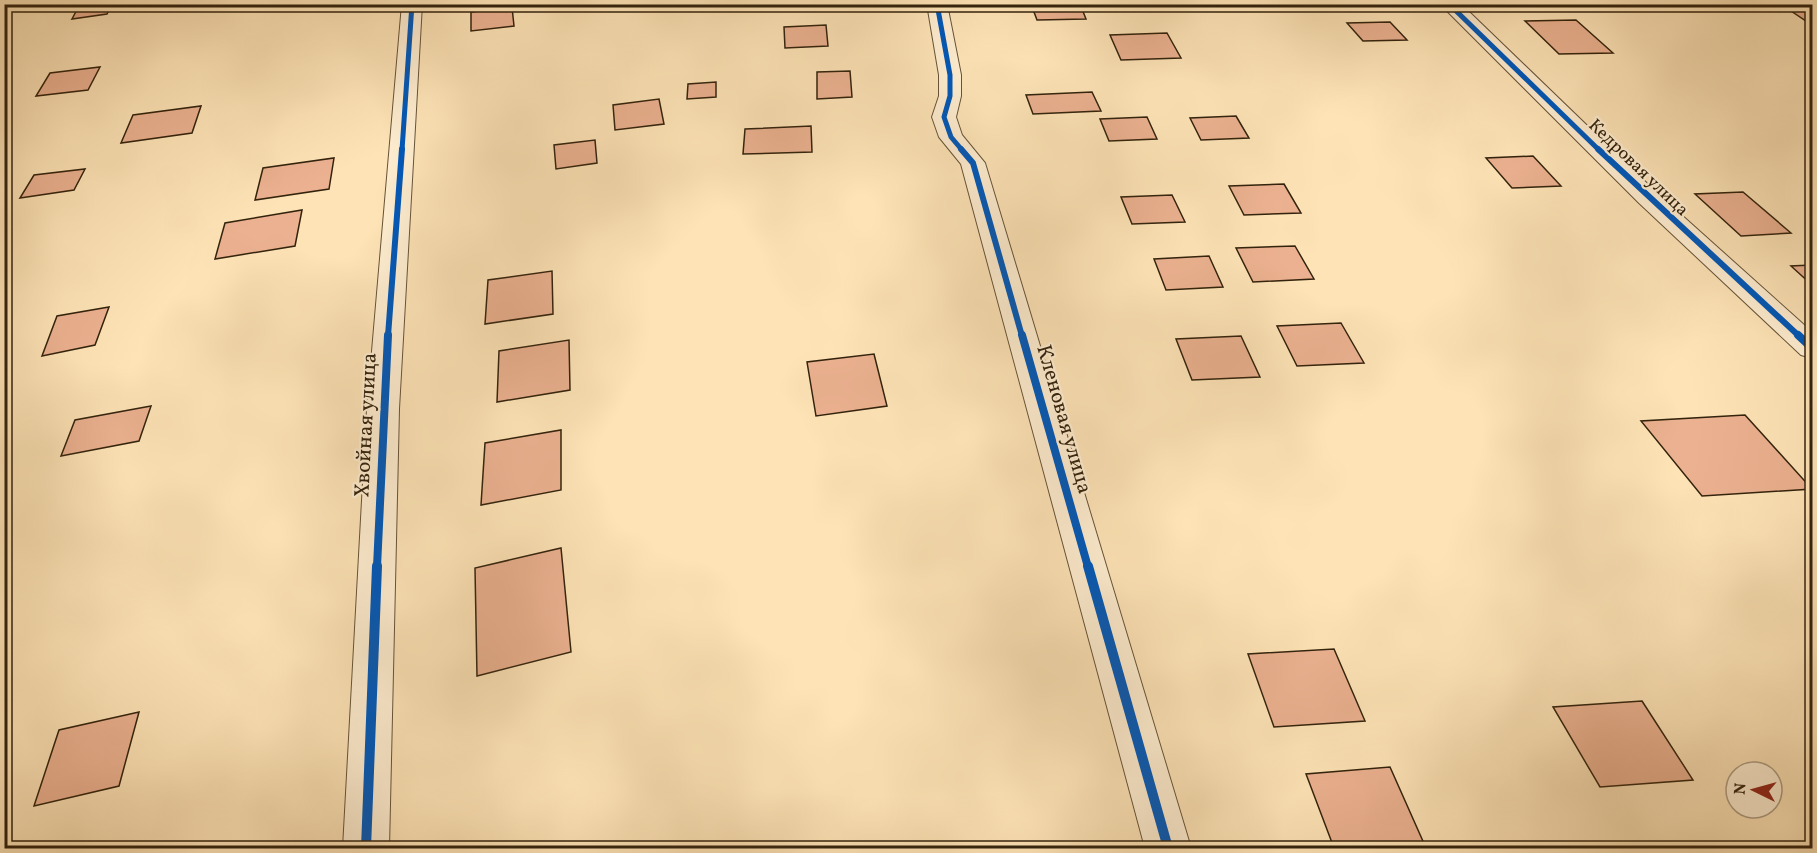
<svg xmlns="http://www.w3.org/2000/svg" width="1817" height="853" font-family="Vollkorn,serif">
<style>
.building{fill:#ebb190;stroke:#33230d;stroke-width:1.5}
.lines{fill:none;stroke-linecap:round;stroke-linejoin:round}
.minor-casing{stroke:#665337;stroke-width:2}
.minor{fill:#feedd0;fill-rule:evenodd}
.cycleway-far3-casing{stroke:#feedd0;stroke-width:8}
.cycleway-far2-casing{stroke:#feedd0;stroke-width:9}
.cycleway-far1-casing{stroke:#feedd0;stroke-width:11}
.cycleway-casing{stroke:#feedd0;stroke-width:14}
.cycleway-far3{stroke:#0057b8;stroke-width:5}
.cycleway-far2{stroke:#0057b8;stroke-width:6}
.cycleway-far1{stroke:#0057b8;stroke-width:8}
.cycleway{stroke:#0057b8;stroke-width:10}
.labels{text-anchor:middle;stroke-width:4.5;stroke-linejoin:round;paint-order:stroke}
.far-street-label{font-size:18px;fill:#33230d;stroke:#feedd0}
.street-label{font-size:21px;fill:#33230d;stroke:#feedd0}
</style>
<rect width="100%" height="100%" fill="#fde3b6"/>
<filter id="stains"><feTurbulence type="fractalNoise" baseFrequency=".00333" numOctaves="4"/><feColorMatrix values="0 0 0 0 .2 0 0 0 0 .09 0 0 0 0 .02 0 0 0 .5 -.17"/></filter>
<radialGradient id="worn" r=".72"><stop offset=".6" stop-color="#630" stop-opacity="0"/><stop offset="1" stop-color="#630" stop-opacity=".3"/></radialGradient>
<g class="building">
<path d="M80,4H112L107,14L72,19Z"/>
<path d="M309,4H351L308,11Z"/>
<path d="M1031,4H1080L1086,19L1037,20Z"/>
<path d="M1801,4H1812V25L1785,7L1804,6Z"/>
<path d="M512,7L514,26L471,31V12Z"/>
<path d="M1576,20L1613,53L1559,54L1525,21Z"/>
<path d="M1390,22L1407,40L1363,41L1347,23Z"/>
<path d="M826,25L828,46L785,48L784,27Z"/>
<path d="M1167,33L1181,58L1121,60L1110,35Z"/>
<path d="M100,67L88,90L36,96L50,73Z"/>
<path d="M850,71L852,97L817,99V72Z"/>
<path d="M716,82V97L687,99L688,84Z"/>
<path d="M1092,92L1101,111L1033,114L1026,95Z"/>
<path d="M659,99L664,124L615,130L613,105Z"/>
<path d="M201,106L192,133L121,143L133,115Z"/>
<path d="M1236,116L1249,138L1201,140L1190,118Z"/>
<path d="M1147,117L1157,139L1109,141L1100,119Z"/>
<path d="M811,126L812,152L743,154L745,129Z"/>
<path d="M595,140L597,163L556,169L554,145Z"/>
<path d="M1533,156L1561,186L1512,188L1486,158Z"/>
<path d="M334,158L329,189L255,200L263,168Z"/>
<path d="M85,169L74,190L20,198L34,175Z"/>
<path d="M1284,184L1301,213L1244,215L1229,186Z"/>
<path d="M1743,192L1791,233L1741,236L1695,194Z"/>
<path d="M1172,195L1185,222L1132,224L1121,197Z"/>
<path d="M302,210L295,246L215,259L225,223Z"/>
<path d="M1295,246L1314,279L1253,282L1236,248Z"/>
<path d="M1209,256L1223,287L1166,290L1154,259Z"/>
<path d="M1812,265V285L1791,266Z"/>
<path d="M552,271L553,314L485,324L488,280Z"/>
<path d="M109,307L95,345L42,356L57,316Z"/>
<path d="M1341,323L1364,363L1297,366L1277,326Z"/>
<path d="M1241,336L1260,377L1192,380L1176,339Z"/>
<path d="M569,340L570,390L497,402L499,351Z"/>
<path d="M874,354L887,406L816,416L807,362Z"/>
<path d="M151,406L139,441L61,456L75,420Z"/>
<path d="M1745,415L1812,489L1702,496L1641,421Z"/>
<path d="M561,430V490L481,505L485,443Z"/>
<path d="M561,548L571,652L477,676L475,568Z"/>
<path d="M1334,649L1365,721L1274,727L1248,654Z"/>
<path d="M1642,701L1693,780L1600,787L1553,707Z"/>
<path d="M139,712L119,786L34,806L59,730Z"/>
<path d="M1390,767L1426,848H1334L1306,774Z"/>
</g>
<g class="lines">
<defs>
<g id="minor">
<path d="M402,4H422L399,409L389,848H343L367,409Z"/>
<path d="M927,4H947L961,75V96L956,117L962,135L985,163L1191,848H1145L961,164L939,137L932,117L939,96V75Z"/>
<path d="M1440,4H1461L1657,193L1812,332V358L1801,355L1639,203Z"/>
</g>
</defs>
<use href="#minor" class="minor-casing"/>
<use href="#minor" class="minor"/>
<defs>
<g id="cycleway-far3">
<path d="M937,4L950,75V96L944,117L951,137L962,150"/>
<path d="M1449,4L1599,150"/>
<path d="M402,150L412,4"/>
</g>
<g id="cycleway-far2">
<path d="M961,149L973,163L1022,336"/>
<path d="M1598,149L1799,336"/>
<path d="M388,336L402,149"/>
</g>
<g id="cycleway-far1">
<path d="M1022,335L1088,567"/>
<path d="M1798,335L1812,348"/>
<path d="M377,567L388,335"/>
</g>
<g id="cycleway">
<path d="M1088,566L1168,848"/>
<path d="M366,848L377,566"/>
</g>
</defs>
<use href="#cycleway-far3" class="cycleway-far3-casing"/>
<use href="#cycleway-far2" class="cycleway-far2-casing"/>
<use href="#cycleway-far1" class="cycleway-far1-casing"/>
<use href="#cycleway" class="cycleway-casing"/>
<use href="#cycleway-far3" class="cycleway-far3"/>
<use href="#cycleway-far2" class="cycleway-far2"/>
<use href="#cycleway-far1" class="cycleway-far1"/>
<use href="#cycleway" class="cycleway"/>
</g>
<g class="labels">
<g class="far-street-label">
<text transform="translate(1639 167) rotate(44)" y="6">Кедровая улица</text>
</g>
<g class="street-label">
<text transform="translate(1065 419) rotate(74)" y="7">Кленовая улица</text>
<text transform="translate(365 425) rotate(-87)" y="7">Хвойная улица</text>
</g>
</g>
<rect width="1817" height="853" fill="none" stroke="#fde3b6" stroke-width="24"/>
<rect x="6" y="6" width="1805" height="841" fill="none" stroke="#33230d" stroke-width="3"/>
<rect x="12" y="12" width="1793" height="829" fill="none" stroke="#33230d" stroke-width="1.5"/>
<g transform="translate(1754 790) rotate(275)"><circle r="28" fill="#feedd0" stroke="#ad9c82" stroke-width="1.5"/>
<path d="M0-4.5L10 22L0 15L-10 22Z" fill="#8f2418"/>
<text y="-9" font-size="16" font-weight="bold" text-anchor="middle" fill="#33230d">N</text>
</g>
<rect width="100%" height="100%" filter="url(#stains)"/>
<rect width="100%" height="100%" fill="url(#worn)"/>
</svg>
